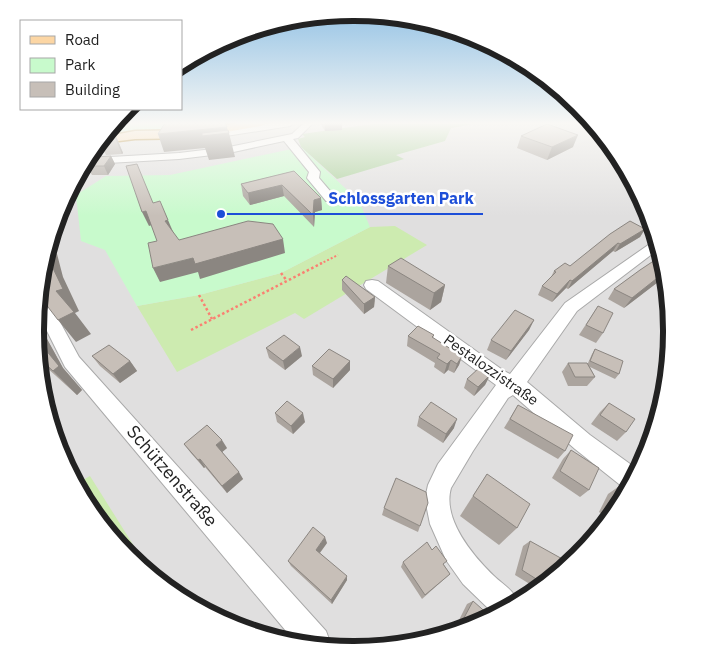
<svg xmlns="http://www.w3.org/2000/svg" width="707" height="662" font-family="'IBM Plex Sans',sans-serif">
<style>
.residential{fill:#e0dfdf}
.grass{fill:#cdebb0}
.forest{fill:#add19e}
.park{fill:#c8facc}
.parking{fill:#e2e2e2}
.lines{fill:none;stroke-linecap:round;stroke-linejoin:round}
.minor-casing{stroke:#a9a9a9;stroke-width:2}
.major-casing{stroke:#a06b00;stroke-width:3}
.path-far1{stroke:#fa8072;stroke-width:2;stroke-dasharray:2 2;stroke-linecap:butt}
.path{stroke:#fa8072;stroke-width:2.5;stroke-dasharray:2.5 2.5;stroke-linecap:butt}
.minor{fill:#fff;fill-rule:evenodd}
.major{fill:#fcd6a4;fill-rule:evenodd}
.wall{fill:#aba49e}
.shaded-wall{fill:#8b8681}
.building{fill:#c7bfb8;stroke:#8b8681}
.labels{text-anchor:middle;stroke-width:5;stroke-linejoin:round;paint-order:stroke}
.street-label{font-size:15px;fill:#222;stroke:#fff}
.near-street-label{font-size:18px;fill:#222;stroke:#fff}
.rim{fill:none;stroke:#222;stroke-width:6}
.leader{fill:none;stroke:#1d4ed8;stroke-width:2}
.callout-dot{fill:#1d4ed8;stroke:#fff;stroke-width:2}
.callout-label{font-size:16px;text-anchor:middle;font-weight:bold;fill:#1d4ed8;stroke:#fff;stroke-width:5;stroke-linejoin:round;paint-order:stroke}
</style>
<rect width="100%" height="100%" fill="#f2efe9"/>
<path class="residential" d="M117,123H590L648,209L672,331L648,453L579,556L475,625L353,649L231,625L128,556L59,453L35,331L59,209Z"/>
<g class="grass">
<path d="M395,226L427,245L304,319L295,313L177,372L137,306L199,295L281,273L370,227Z"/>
<path d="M90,476L149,570L128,556L79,482Z"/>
</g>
<path class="forest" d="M379,123H480L451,128L445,141L396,155L404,159L337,179L301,147L298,139L305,137L302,134Z"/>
<g class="park">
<path d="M117,123H245L179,131L140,130L109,135Z"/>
<path d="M301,147L359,201L370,227L281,273L199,295L137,306L105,250L81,241L76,195L106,176L170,175Z"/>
</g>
<path class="parking" d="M592,127L598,135L573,146L547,135Z"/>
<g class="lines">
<defs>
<g id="minor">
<path d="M272,123H294L290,126L207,139L202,136L207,133Z"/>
<path d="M304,123H313L298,138L293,139L320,172L319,178L336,198L334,201H326L307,178L309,172L284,141L229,153L179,159L90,164L94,158L179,153L229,147L292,134Z"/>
<path d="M654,241L656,251L577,311L527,382L590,435L637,469L624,488L575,449L513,395L508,398L473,451L451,488C442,519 473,556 494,576C501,583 512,589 516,598L493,613L463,584L446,560L430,524L425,499L428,485L438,464L496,385L366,289L364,285L366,281L372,280L378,281L504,371L510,374L565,303Z"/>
<path d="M42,297L47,298L79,357L326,631L330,642L329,645L291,637L65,367L38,313Z"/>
</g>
<path id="major" d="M238,123H267L261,126L192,138L135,139L103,143L108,136L135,131L192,130Z"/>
</defs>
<use href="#minor" class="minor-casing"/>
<use href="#major" class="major-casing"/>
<path class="path-far1" d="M320,264L338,255"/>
<g class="path">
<path d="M281,273L287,281"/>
<path d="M199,295L212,319"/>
<path d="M191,330L322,263"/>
</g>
<use href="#minor" class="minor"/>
<use href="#major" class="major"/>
</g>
<g class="wall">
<path d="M320,123H342V130L325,131Z"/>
<path d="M113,129L123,153L122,154L106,155L101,146Z"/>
<path d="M521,136L573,147L547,160L517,148Z"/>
<path d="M111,156L115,164L108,175H92L87,167L94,157Z"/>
<path d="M294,171L321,198L322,210L315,212L314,227L284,196L250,205L243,196L241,184Z"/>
<path d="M645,229L640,237L615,252L613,251L568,289L566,288L552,302L538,295L542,286L551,277L554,271L570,266Z"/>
<path d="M658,258L662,279L624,308L608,299L614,289Z"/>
<path d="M388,266L445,285L441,302L430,310L386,283Z"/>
<path d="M342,280L375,297L374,307L364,314L342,290Z"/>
<path d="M598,306L603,333L596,343L579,335Z"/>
<path d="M534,320L529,330L506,360L487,350L491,340Z"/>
<path d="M37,321L63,368L82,390L77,395L45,366L42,368L35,331Z"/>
<path d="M434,335L433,338L462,356L459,365L454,373L448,370L444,374L434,367L435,363L407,346L408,336Z"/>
<path d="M266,348L302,356L285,370L269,358Z"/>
<path d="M595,349L619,374L615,379L590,367L595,377L587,386H568L562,372L568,363H588L592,354Z"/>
<path d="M92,356L130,361L137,371L120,383L100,366Z"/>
<path d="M350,361V370L333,388L313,375L312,366Z"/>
<path d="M490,375L485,385L474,396L464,388L467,379Z"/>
<path d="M609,403L626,432L617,441L591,424L600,412Z"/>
<path d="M518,405L565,451L558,459L504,428Z"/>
<path d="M275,413L305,422L293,434L277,422Z"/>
<path d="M419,417L454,428L443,443L417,426Z"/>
<path d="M650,440L648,453L641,464L639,463L643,446Z"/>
<path d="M184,444L227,448L222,452L243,479L227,493L205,467L204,468L190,452Z"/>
<path d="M571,450L589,490L580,497L552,478L563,459Z"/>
<path d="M487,474L517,528L499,545L460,516Z"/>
<path d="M618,487L623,490L605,516L599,512L608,494Z"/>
<path d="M384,508L420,526L418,532L382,515Z"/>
<path d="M530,541L565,565L533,586L515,575L523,546Z"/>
<path d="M327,543L320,553L347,580L332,604L291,566L288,561Z"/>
<path d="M403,562L444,565L450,574L422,599L401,567Z"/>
<path d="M473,601L475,625L454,630L467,604Z"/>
</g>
<g class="shaded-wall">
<path d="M325,123H342V130L325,131Z"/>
<path d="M227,127L228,133H229L235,157L209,160L205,148L164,152L158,134Z"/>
<path d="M113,129L123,153L122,154L112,131Z"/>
<path d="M578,135L573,147L547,160L552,147Z"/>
<path d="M111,156L115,164L108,175L104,166Z"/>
<path d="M282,185L284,196L250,205L248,193Z"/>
<path d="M321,198L322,210L315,212L314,227L313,215L314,200Z"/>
<path d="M146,211L152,225L149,226L142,212Z"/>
<path d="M168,220L174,234L165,221Z"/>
<path d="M645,229L640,237L615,252L620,244Z"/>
<path d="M283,239L285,253L200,279L198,272L160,282L153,268L193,258Z"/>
<path d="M618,243L613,251L568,289L572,281Z"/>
<path d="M52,247L57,254L63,277L79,311L75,313L91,334L76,342L58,320L56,291L49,260Z"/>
<path d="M661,275L662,279L624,308L632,298Z"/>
<path d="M570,280L566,288L552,302L557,294Z"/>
<path d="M445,285L441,302L430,310L434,293Z"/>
<path d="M375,297L374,307L364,314V304Z"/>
<path d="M534,320L529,330L506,360L511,351Z"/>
<path d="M37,321L63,368L82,390L77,395L53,371L36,336L35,331Z"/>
<path d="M300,347L302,356L285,370L283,361Z"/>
<path d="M462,356L459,365L454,373L457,364Z"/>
<path d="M451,360L448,370L444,374L447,364Z"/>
<path d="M130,361L137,371L120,383L113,374Z"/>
<path d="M350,361V370L333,388V379Z"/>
<path d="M490,375L485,385L474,396L478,387Z"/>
<path d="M303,413L305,422L293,434L291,426Z"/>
<path d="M457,419L454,428L443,443L446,434Z"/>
<path d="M222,440L227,448L221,453L216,445Z"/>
<path d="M200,459L205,467L204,468L198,460Z"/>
<path d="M239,472L243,479L227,493L222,486Z"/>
<path d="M325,537L327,543L318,555L316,550Z"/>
<path d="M347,576V580L332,604L331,600Z"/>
</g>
<g class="building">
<path d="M165,123H225L227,127L158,134Z"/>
<path d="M547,124L578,135L552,147L521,136Z"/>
<path d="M228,130L229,133L202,136V133Z"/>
<path d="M111,156L104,166H88L94,157Z"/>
<path d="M137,164L153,203L160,201L168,220L165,221L179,240L248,221L273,224L283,239L195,264L193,258L153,268L148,243L157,241L146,211L142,212L126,166Z"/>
<path d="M294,171L321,198L314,200L313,215L282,185L248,193L241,184Z"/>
<path d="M630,221L645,229L620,244L618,243L572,281L570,280L557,294L542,286L556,272L554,271L565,263L570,266L610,234Z"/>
<path d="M401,258L445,285L434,293L388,266Z"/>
<path d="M658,258L661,275L632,298L614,289L640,270Z"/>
<path d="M49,260L63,289L56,291L74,312L58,320L48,307L42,296Z"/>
<path d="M346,276L375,297L364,304L342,280Z"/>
<path d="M598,306L613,313L603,333L586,325Z"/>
<path d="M515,310L534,320L511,351L491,340Z"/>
<path d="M418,326L434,335L432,337L462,356L457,364L451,360L447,364L437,358L440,354L408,336Z"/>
<path d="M284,335L300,347L283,361L266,348Z"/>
<path d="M36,336L40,343L59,366L53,371L41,360Z"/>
<path d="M109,345L130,361L113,374L92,356Z"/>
<path d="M329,349L350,361L333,379L312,366Z"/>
<path d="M595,349L623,361L619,374L590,361Z"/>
<path d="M568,363H587L595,377H575Z"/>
<path d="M479,368L490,375L478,387L467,379Z"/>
<path d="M287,401L303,413L291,426L275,413Z"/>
<path d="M431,402L457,419L446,434L419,417Z"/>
<path d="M609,403L635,419L626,432L600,415Z"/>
<path d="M518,405L573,435L565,451L510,419Z"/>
<path d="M207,425L222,440L216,445L239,472L222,486L200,459L198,460L184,444Z"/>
<path d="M571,450L599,468L589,490L560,471Z"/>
<path d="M487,474L530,504L517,528L473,496Z"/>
<path d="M396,478L426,492L428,503L420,526L384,508Z"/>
<path d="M618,487L623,490L612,507L609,505Z"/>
<path d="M313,527L325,537L316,550L347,576L331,600L288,561Z"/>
<path d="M530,541L566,561L565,565L541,582L522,570Z"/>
<path d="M427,542L432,550L436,546L447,561L443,564L450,574L425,595L403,562Z"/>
<path d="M473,601L490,616L475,625L458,629Z"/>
</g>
<linearGradient id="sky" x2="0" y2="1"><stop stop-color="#8fc0e4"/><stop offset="0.57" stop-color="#f9f8f5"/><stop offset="1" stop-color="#f9f8f5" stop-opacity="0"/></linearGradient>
<rect width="707" height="216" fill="url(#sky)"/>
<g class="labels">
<g class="street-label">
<text transform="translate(491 370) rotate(35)" y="5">Pestalozzistraße</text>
</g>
<g class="near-street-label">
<text transform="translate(172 476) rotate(49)" y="6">Schützenstraße</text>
</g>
</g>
<path d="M0 0H707V662H0ZM353 21H354A309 309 0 0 1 663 330V332A309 309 0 0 1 354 641H353A309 309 0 0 1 44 332V330A309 309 0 0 1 353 21Z" fill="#fff" fill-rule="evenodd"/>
<path class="rim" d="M353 21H354A309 309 0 0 1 663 330V332A309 309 0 0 1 354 641H353A309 309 0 0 1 44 332V330A309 309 0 0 1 353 21Z"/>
<path class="leader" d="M221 214L318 214H483"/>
<circle class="callout-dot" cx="221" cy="214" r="5"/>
<g class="callout-label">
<text x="401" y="204">Schlossgarten Park</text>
</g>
<rect x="20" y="20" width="162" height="90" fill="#ffffff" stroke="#a7a7a7"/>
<rect x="30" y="36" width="25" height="8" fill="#fcd6a4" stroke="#a7a7a7"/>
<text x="65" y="45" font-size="15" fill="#222222">Road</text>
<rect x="30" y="58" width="25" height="15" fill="#c8facc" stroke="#a7a7a7"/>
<text x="65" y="70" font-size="15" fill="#222222">Park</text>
<rect x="30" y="82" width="25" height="15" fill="#c7bfb8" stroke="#a7a7a7"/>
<text x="65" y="95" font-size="15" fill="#222222">Building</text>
</svg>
